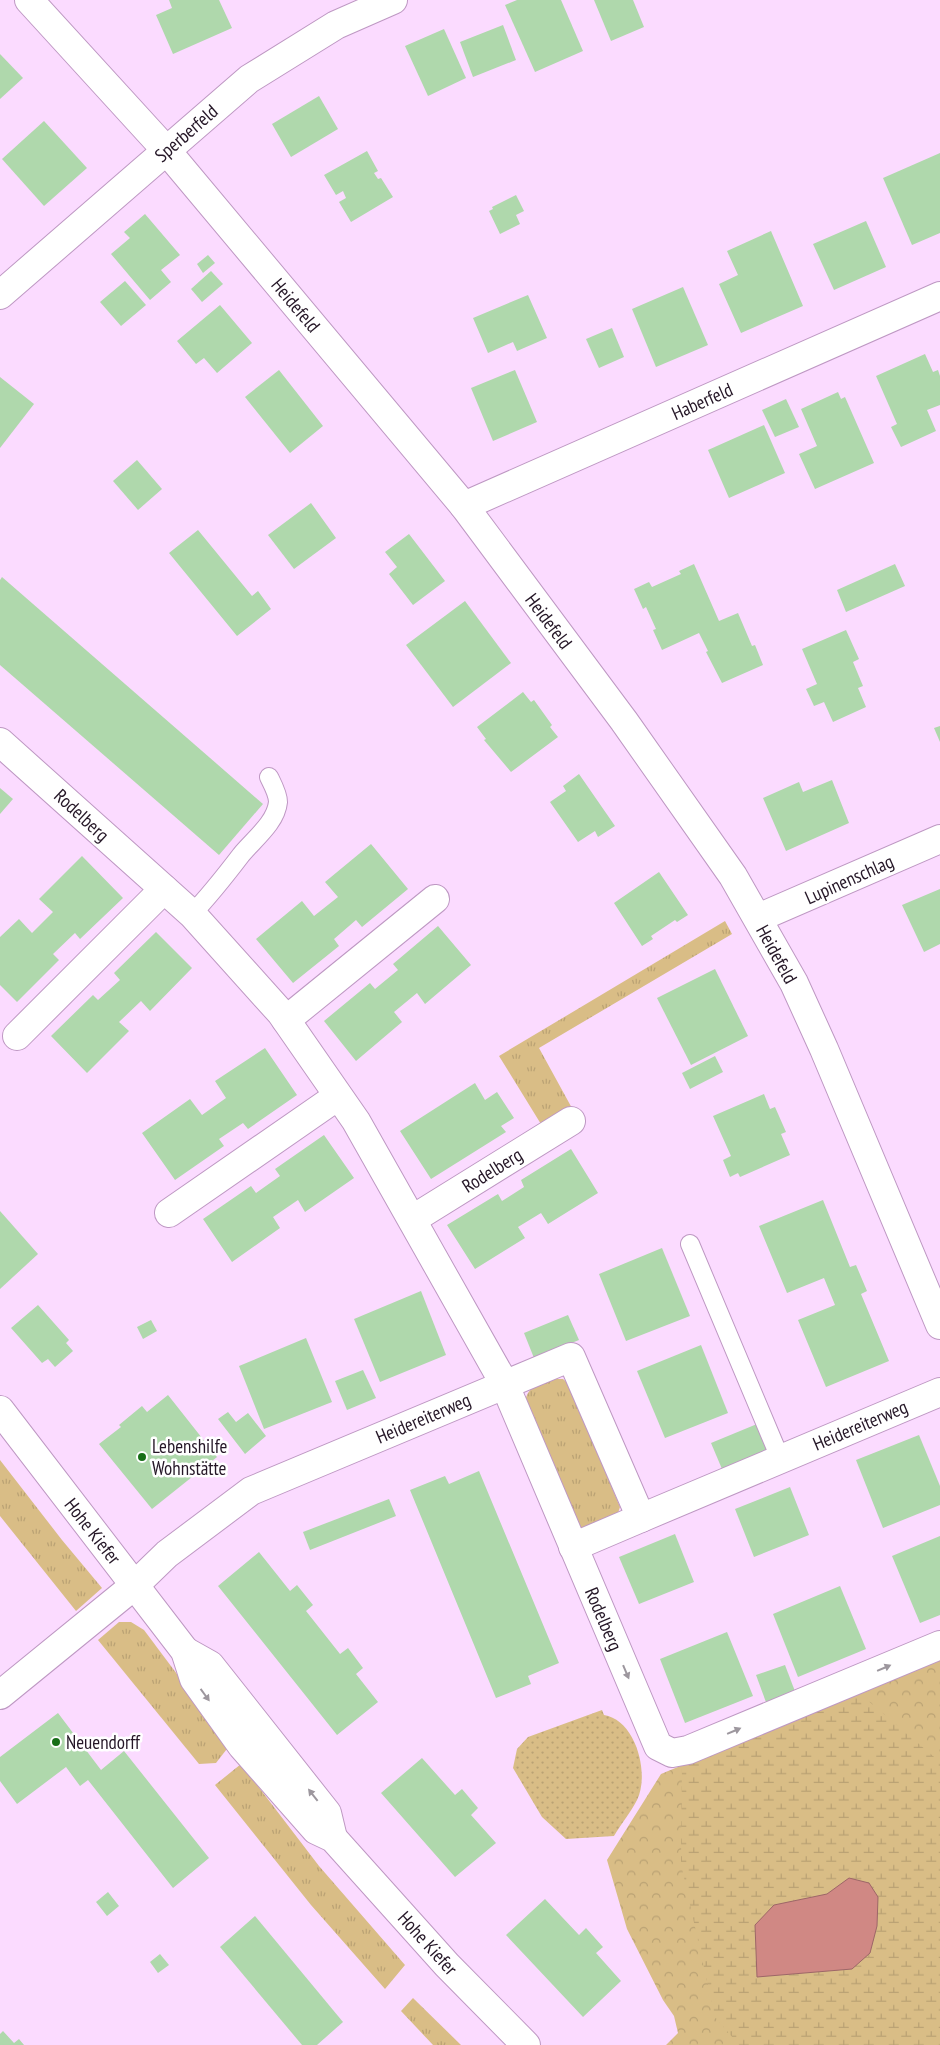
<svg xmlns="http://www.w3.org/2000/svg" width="940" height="2045" font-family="'PT Sans Narrow',sans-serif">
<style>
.grass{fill:url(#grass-tufts)}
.forest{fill:url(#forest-crowns)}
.wetland{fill:url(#wetland-marsh)}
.park{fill:url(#park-dots)}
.water{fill:#d08884;stroke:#9d6668}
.building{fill:#afd8ac}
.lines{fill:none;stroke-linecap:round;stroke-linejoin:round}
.service-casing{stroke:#be98c3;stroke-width:20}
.minor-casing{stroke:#be98c3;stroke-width:30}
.tertiary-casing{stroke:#be98c3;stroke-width:30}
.service{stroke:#fff;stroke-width:18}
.minor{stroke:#fff;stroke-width:28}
.tertiary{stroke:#fff;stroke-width:28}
.oneway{fill:#9d979e}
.poi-dot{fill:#176e17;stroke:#fff;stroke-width:2}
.labels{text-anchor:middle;stroke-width:5;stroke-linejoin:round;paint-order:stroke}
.street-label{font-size:19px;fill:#251727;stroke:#fff}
.poi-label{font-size:19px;fill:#251727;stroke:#fff;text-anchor:start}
</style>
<defs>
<pattern id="grass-tufts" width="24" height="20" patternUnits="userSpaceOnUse" patternTransform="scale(1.25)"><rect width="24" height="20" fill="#d9bd86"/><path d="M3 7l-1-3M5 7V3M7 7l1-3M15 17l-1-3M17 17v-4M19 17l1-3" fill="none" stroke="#baa274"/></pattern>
<pattern id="forest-crowns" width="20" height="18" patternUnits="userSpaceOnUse" patternTransform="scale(1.25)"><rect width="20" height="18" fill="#d9bd86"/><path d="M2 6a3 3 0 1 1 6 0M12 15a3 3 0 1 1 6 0" fill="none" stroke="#baa274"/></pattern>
<pattern id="wetland-marsh" width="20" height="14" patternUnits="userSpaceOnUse" patternTransform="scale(1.25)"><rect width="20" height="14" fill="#d9bd86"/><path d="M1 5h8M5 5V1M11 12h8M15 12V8" fill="none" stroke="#baa274"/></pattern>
<pattern id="park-dots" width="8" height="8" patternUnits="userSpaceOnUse" patternTransform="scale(1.25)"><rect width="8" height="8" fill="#d9bd86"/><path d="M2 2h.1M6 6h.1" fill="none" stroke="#baa274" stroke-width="1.8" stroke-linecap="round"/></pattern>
</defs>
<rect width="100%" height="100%" fill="#fbdbff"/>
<g class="grass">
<path d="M725,921L732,934L539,1048L573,1110L544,1129L499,1056Z"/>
<path d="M553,1379H563L570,1385L620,1507L617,1516L585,1531L578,1528L525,1403C527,1386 539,1384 553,1379Z"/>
<path d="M0,1460L62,1540L102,1588L76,1611L0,1516Z"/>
<path d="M119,1622H131L144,1630L230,1745L216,1763L199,1764L98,1640Z"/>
<path d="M241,1764L319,1866L405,1965L385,1989L311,1905L215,1785Z"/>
<path d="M413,1998L461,2045H433L401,2011Z"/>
</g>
<path class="forest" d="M940,1658V2045H666L678,2033L674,2016L663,2000L627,1929L607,1860L661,1774Z"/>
<path class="wetland" d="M858,1692L940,1762V2045H739L715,2017L681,1864L682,1765Z"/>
<path class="park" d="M602,1710L604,1715C636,1720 650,1774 637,1800C631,1812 621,1824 614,1836L566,1839L542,1817L513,1768L517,1749L528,1737Z"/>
<path class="water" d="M849,1878L869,1883L878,1897L877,1926L870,1953L852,1969L757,1977L755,1925L774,1905L827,1894Z"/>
<g class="building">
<path d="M169,0H219L232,28L173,54L156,15L172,8Z"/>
<path d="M517,0H561L583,51L535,72L505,5Z"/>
<path d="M594,0H633L644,27L611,41Z"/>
<path d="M503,25L516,60L473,77L460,42Z"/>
<path d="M444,29L466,78L428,96L405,46Z"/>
<path d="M0,54L23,78L0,99Z"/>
<path d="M319,96L338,129L291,157L272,124Z"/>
<path d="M44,121L87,168L44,206L2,159Z"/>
<path d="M367,151L378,171L374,173L378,179L381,178L393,197L351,222L339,202L346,198L343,191L336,195L324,175Z"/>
<path d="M940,153V233L912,245L883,178Z"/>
<path d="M516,195L524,211L516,215L520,224L500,234L489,211L493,209L492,207Z"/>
<path d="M145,214L180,255L161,270L171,282L150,300L111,254L130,238L124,232Z"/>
<path d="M866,221L886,267L834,290L813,244Z"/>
<path d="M771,231L803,306L741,333L719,284L738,275L727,251Z"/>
<path d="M208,255L215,263L203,273L197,264Z"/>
<path d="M211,271L223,284L202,302L191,289Z"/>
<path d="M125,281L146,305L121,326L100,302Z"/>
<path d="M683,287L708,345L656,367L632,309Z"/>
<path d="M528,295L547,338L517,351L513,342L488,353L473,318Z"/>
<path d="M220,305L252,343L217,373L204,358L196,364L177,341Z"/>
<path d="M612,328L624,357L599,368L586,339Z"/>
<path d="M925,354L933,372L938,370L940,376V405L927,410L936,431L901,447L891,427L897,424L876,376Z"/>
<path d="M279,370L323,426L290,453L245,397Z"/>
<path d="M515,370L537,422L493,441L471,388Z"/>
<path d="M0,377L34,404L0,448Z"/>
<path d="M838,392L841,399L845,397L874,463L815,489L799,454L817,446L801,409Z"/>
<path d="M786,399L799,427L775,437L762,410Z"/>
<path d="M764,425L785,473L729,498L708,450Z"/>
<path d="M137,460L162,489L138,510L113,481Z"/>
<path d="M311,503L336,538L294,569L268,535Z"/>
<path d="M198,530L252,596L258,591L271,609L237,636L169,553Z"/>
<path d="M409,534L445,581L413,605L389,574L397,567L385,552Z"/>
<path d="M694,564L719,621L738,613L752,646L755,645L763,665L722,683L706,652L708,651L699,633L662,650L653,630L656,629L646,607L643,609L634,589L649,582L652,587L681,574L679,571Z"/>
<path d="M895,564L905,586L846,612L837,590Z"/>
<path d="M2,577L263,804L219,855L0,665V580Z"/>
<path d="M465,601L511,663L453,707L406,645Z"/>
<path d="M846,630L859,659L853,662L863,686L858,688L866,707L833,722L824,702L814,706L806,689L817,684L802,649Z"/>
<path d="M523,692L531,702L534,700L552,725L550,727L558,737L511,772L484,740L486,739L477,727Z"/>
<path d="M940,726V742L934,728Z"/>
<path d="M579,774L615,826L598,837L595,831L578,842L550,802L566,791L563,786Z"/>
<path d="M832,780L849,823L786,851L763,798L799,782L803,792Z"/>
<path d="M0,788L13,799L0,814Z"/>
<path d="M371,844L408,889L362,927L356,920L334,939L339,946L293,983L256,939L302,901L314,916L338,897L325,882Z"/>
<path d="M82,856L123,898L80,939L75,933L53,954L59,960L17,1002L0,985V937L19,919L32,933L53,912L39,899Z"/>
<path d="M659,872L688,915L677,922L675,920L651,936L653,939L642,946L614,903Z"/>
<path d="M940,889V944L924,952L902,905Z"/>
<path d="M438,926L471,965L425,1004L417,993L394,1012L402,1022L356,1061L324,1021L370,983L375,989L398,970L393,964Z"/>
<path d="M156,932L192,968L150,1011L141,1001L119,1022L129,1031L87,1073L51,1036L93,995L98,1000L120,980L114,973Z"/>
<path d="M715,969L748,1036L691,1065L657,998Z"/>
<path d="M265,1048L297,1095L248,1129L243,1123L219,1139L224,1146L175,1180L142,1133L190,1099L202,1115L226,1098L215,1081Z"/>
<path d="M715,1056L723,1072L690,1089L682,1073Z"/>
<path d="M475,1083L485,1100L497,1092L514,1118L501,1126L506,1132L431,1179L400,1131Z"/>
<path d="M764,1094L770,1109L775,1107L786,1132L781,1134L790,1155L740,1177L738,1173L730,1177L723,1160L731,1156L713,1116Z"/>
<path d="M324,1135L354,1178L305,1212L298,1200L273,1217L280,1228L232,1262L203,1219L251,1186L256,1193L280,1176L275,1169Z"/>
<path d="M571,1149L598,1193L548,1224L541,1213L518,1227L525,1238L475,1269L447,1225L498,1194L502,1201L524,1187L521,1180Z"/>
<path d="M823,1200L850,1267L856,1265L867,1291L861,1294L889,1361L826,1387L798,1320L835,1305L824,1278L787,1293L759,1226Z"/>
<path d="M0,1211L38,1254L0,1289Z"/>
<path d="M662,1248L690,1316L626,1341L599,1274Z"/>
<path d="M421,1291L446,1355L380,1382L354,1319Z"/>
<path d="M38,1305L69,1340L66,1343L73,1351L55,1367L48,1359L42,1363L11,1328Z"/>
<path d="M568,1315L579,1340L534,1358L524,1333Z"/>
<path d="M151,1320L157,1331L143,1339L137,1327Z"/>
<path d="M306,1338L332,1402L264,1429L239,1366Z"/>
<path d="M701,1345L728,1413L665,1438L637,1371Z"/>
<path d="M363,1370L376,1398L347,1410L335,1381Z"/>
<path d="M168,1395L217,1457L152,1509L99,1444L121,1427L119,1425L142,1406L147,1412Z"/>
<path d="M228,1412L236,1422L248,1413L266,1436L245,1454L218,1419Z"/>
<path d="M757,1424L768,1450L722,1469L711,1443Z"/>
<path d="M919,1435L940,1486V1505L883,1528L856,1460Z"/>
<path d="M479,1471L559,1663L528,1676L531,1684L496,1698L410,1490L445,1476L449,1484Z"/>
<path d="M790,1487L809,1535L754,1557L735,1509Z"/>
<path d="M389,1499L396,1516L310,1550L303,1532Z"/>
<path d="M675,1534L694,1582L639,1604L619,1557Z"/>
<path d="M940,1536V1615L920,1623L892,1556Z"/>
<path d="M259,1552L290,1591L297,1585L313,1605L306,1611L340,1654L348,1648L363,1668L356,1674L378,1702L337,1735L218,1586Z"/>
<path d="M840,1586L866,1649L798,1677L773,1614Z"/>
<path d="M727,1632L753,1696L685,1723L660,1659Z"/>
<path d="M785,1665L796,1694L767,1705L756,1675Z"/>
<path d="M58,1713L101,1770L124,1751L209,1858L173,1888L88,1780L80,1786L66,1767L17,1804L0,1781V1757Z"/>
<path d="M422,1758L455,1795L462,1789L478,1808L471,1815L496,1843L455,1877L381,1793Z"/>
<path d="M108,1892L119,1906L107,1916L96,1902Z"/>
<path d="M545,1899L579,1935L586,1928L603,1947L596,1953L621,1981L583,2017L506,1935Z"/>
<path d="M255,1916L343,2022L317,2045H302L220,1947Z"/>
<path d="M160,1954L169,1965L158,1973L150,1962Z"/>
<path d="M3,2031L14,2043L19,2039L24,2045H0V2034Z"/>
</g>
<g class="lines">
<defs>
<g id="service">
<path d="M192,914C210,895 225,876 241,855C253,840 276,823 278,802C278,794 273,785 269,777"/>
<path d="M690,1244L780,1458"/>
</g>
<g id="minor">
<path d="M29,0L166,150L464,506L624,721L733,876L794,983L824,1049L940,1325"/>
<path d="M0,295L249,79L336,25L393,0"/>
<path d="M464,506L940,296"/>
<path d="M0,742L192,914L281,1013L356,1121L504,1383L658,1746L672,1753L688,1750L940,1645"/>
<path d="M758,918L940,839"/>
<path d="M286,1020L435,899"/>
<path d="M17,1036L164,889"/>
<path d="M169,1213L338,1096"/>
<path d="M413,1219L571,1121"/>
<path d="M573,1547L641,1518"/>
<path d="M0,1695L135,1585L167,1554L251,1491L571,1357L641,1518L940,1392"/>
</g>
<g id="tertiary">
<path d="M0,1410L185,1651L194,1679L242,1746L316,1830L333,1838L447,1965L526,2045"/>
<path d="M185,1651L210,1665L327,1813L333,1838"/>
</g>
</defs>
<use href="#service" class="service-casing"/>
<use href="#minor" class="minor-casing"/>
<use href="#tertiary" class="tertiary-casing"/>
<use href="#service" class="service"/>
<use href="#minor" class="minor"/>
<use href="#tertiary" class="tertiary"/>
</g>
<defs><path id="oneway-solid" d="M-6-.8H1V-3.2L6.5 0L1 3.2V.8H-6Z" transform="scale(1.25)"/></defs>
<g class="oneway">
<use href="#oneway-solid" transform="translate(884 1668) rotate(-23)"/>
<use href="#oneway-solid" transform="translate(626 1672) rotate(67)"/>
<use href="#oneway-solid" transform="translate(205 1695) rotate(54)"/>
<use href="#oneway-solid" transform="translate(734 1731) rotate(-23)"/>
<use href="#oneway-solid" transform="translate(313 1795) rotate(-128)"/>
</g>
<g class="poi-dot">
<circle cx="142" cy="1457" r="5"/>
<circle cx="56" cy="1742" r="5"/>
</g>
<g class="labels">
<g class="street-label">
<text transform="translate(186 133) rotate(-41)" y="7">Sperberfeld</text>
<text transform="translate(296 305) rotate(50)" y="7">Heidefeld</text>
<text transform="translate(702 401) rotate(-24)" y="7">Haberfeld</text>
<text transform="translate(549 621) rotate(53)" y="7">Heidefeld</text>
<text transform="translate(82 815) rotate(43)" y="7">Rodelberg</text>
<text transform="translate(849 879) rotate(-24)" y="7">Lupinenschlag</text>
<text transform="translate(777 954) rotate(61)" y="7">Heidefeld</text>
<text transform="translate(492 1170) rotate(-32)" y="7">Rodelberg</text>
<text transform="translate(423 1418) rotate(-23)" y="7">Heidereiterweg</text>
<text transform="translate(860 1425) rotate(-23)" y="7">Heidereiterweg</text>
<text transform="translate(93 1531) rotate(52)" y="7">Hohe Kiefer</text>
<text transform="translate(604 1619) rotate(67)" y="7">Rodelberg</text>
<text transform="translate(428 1943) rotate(48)" y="7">Hohe Kiefer</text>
</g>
<g class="poi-label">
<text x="152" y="1453">Lebenshilfe<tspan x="152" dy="22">Wohnstätte</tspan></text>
<text x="66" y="1749">Neuendorff</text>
</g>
</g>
</svg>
